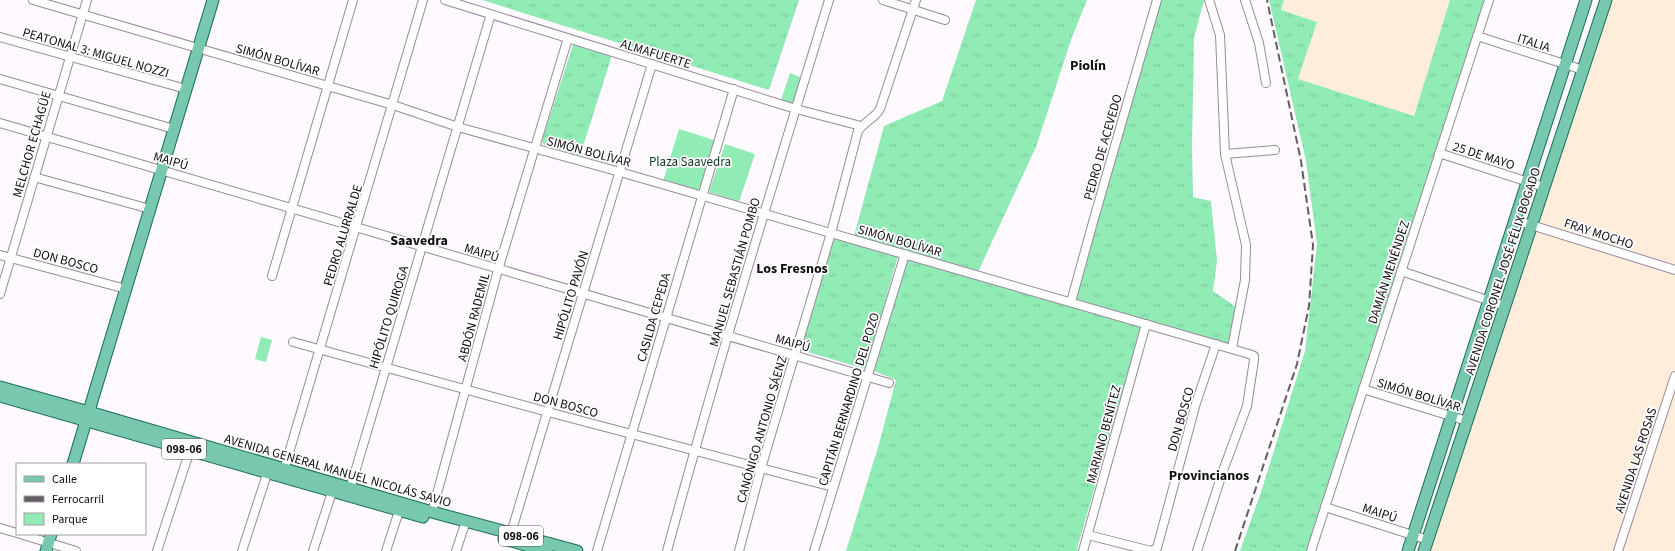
<svg xmlns="http://www.w3.org/2000/svg" width="1675" height="551" font-family="'Source Sans 3',sans-serif">
<style>
.industrial{fill:#ffeddc}
.grass{fill:url(#grass-tufts)}
.green{fill:#91ebb5}
.lines{fill:none;stroke-linecap:round;stroke-linejoin:round}
.minor-casing{stroke:#9b889e;stroke-width:10}
.major-casing{stroke:#1a6e56;stroke-width:13}
.minor{stroke:#fff;stroke-width:8}
.major{stroke:#77c8af;stroke-width:11}
.rail{stroke:#625c63;stroke-width:2;stroke-dasharray:8 4;stroke-linecap:butt}
.labels{text-anchor:middle;stroke-width:3.5;stroke-linejoin:round;paint-order:stroke}
.shield{fill:#fff;stroke:#5a555a;stroke-width:1}
.shield-label{font-size:12px;font-weight:bold;fill:#130c14}
.street-label{font-size:13px;fill:#130c14;stroke:#fff}
.park-label{font-size:13px;fill:#103823;stroke:#fff}
.neighbourhood-label{font-size:14px;font-weight:bold;fill:#130c14;stroke:#fff}
</style>
<defs>
<pattern id="grass-tufts" width="24" height="20" patternUnits="userSpaceOnUse"><rect width="24" height="20" fill="#91ebb5"/><path d="M3 7l-1-3M5 7V3M7 7l1-3M15 17l-1-3M17 17v-4M19 17l1-3" fill="none" stroke="#7cc89b"/></pattern>
</defs>
<rect width="100%" height="100%" fill="#fdf9fe"/>
<g class="industrial">
<path d="M1284,0H1450L1414,116L1298,79L1317,22L1281,10Z"/>
<path d="M1606,0H1675V551H1424Z"/>
</g>
<g class="grass">
<path d="M482,0H799L769,90Z"/>
<path d="M976,0H1087L1072,37L1036,147L978,272L854,236L884,126L942,101Z"/>
<path d="M1161,0H1204L1194,38L1192,147L1193,197L1211,201L1217,261L1213,291L1236,307L1228,345L1075,300L1104,193Z"/>
<path d="M1269,0H1284L1281,10L1317,22L1298,79L1414,116L1450,0H1486L1308,551H1240L1261,492L1305,351L1317,244L1306,161Z"/>
<path d="M575,44L612,55L580,156L546,146L543,144L542,140L573,45Z"/>
<path d="M834,237L898,256L866,369L800,350Z"/>
<path d="M907,258L1141,327L1077,549L1085,551H846L879,444L896,380L874,371Z"/>
</g>
<g class="green">
<path d="M790,73L803,78L794,102L790,103L781,100Z"/>
<path d="M679,129L717,141L700,193L663,181Z"/>
<path d="M725,144L755,154L739,202L709,192Z"/>
<path d="M261,337L272,340L266,362L255,359Z"/>
</g>
<g class="lines">
<defs>
<g id="minor">
<path d="M33,0L393,105L458,127L620,172L1249,354L1254,356V360L1247,406L1224,468L1197,551"/>
<path d="M445,0L796,109L861,126"/>
<path d="M883,0L945,20"/>
<path d="M1209,0L1220,35L1225,154L1246,245L1245,280L1232,348"/>
<path d="M1245,0L1259,43L1266,83"/>
<path d="M1477,36L1583,70"/>
<path d="M0,37L186,89"/>
<path d="M0,79L174,129"/>
<path d="M0,123L889,383"/>
<path d="M1439,153L1544,187"/>
<path d="M1225,154L1275,150"/>
<path d="M34,177L150,209"/>
<path d="M1515,220L1675,270"/>
<path d="M0,255L126,289"/>
<path d="M1401,271L1505,306"/>
<path d="M272,276L353,0"/>
<path d="M0,294L87,0"/>
<path d="M1071,302L1093,222L1157,0"/>
<path d="M293,342L548,412L833,487"/>
<path d="M1363,389L1467,421"/>
<path d="M283,473L423,0"/>
<path d="M350,489L491,14"/>
<path d="M1325,507L1428,540"/>
<path d="M432,512L498,270L568,38"/>
<path d="M0,528L17,533"/>
<path d="M511,533L652,64"/>
<path d="M20,534L76,551"/>
<path d="M1088,535L1151,551L1157,548L1196,403L1216,344"/>
<path d="M157,551L190,450"/>
<path d="M242,551L269,468"/>
<path d="M313,551L332,492"/>
<path d="M386,551L399,511"/>
<path d="M456,551L466,521"/>
<path d="M597,551L734,89"/>
<path d="M667,551C717,366 773,183 829,0"/>
<path d="M739,551L761,468L831,233L858,131C864,122 875,118 880,109L916,0"/>
<path d="M814,551L905,254"/>
<path d="M1083,551L1146,324"/>
<path d="M1311,551L1489,0"/>
<path d="M1618,551L1675,376"/>
</g>
<g id="major">
<path d="M0,387L89,412L432,512L577,551"/>
<path d="M0,396L423,517"/>
<path d="M73,464L213,0"/>
<path d="M504,539L547,551"/>
<path d="M46,551L51,534"/>
<path d="M1408,551L1586,0"/>
<path d="M1424,551L1606,0"/>
</g>
</defs>
<use href="#minor" class="minor-casing"/>
<use href="#major" class="major-casing"/>
<use href="#minor" class="minor"/>
<use href="#major" class="major"/>
<path class="rail" d="M1235,551L1297,364L1309,306L1313,245L1301,161L1267,0"/>
</g>
<g class="labels">
<g class="shield">
<rect x="162" y="439" width="44" height="20" rx="3"/>
<rect x="499" y="526" width="44" height="20" rx="3"/>
</g>
<g class="shield-label">
<text x="184" y="453">098-06</text>
<text x="521" y="540">098-06</text>
</g>
<g class="street-label">
<text transform="translate(1534 42) rotate(18)" y="5">ITALIA</text>
<text transform="translate(96 52) rotate(16)" y="5">PEATONAL 3: MIGUEL NOZZI</text>
<text transform="translate(656 53) rotate(17)" y="5">ALMAFUERTE</text>
<text transform="translate(278 59) rotate(16)" y="5">SIMÓN BOLÍVAR</text>
<text transform="translate(31 144) rotate(-74)" y="5">MELCHOR ECHAGÜE</text>
<text transform="translate(1102 147) rotate(-74)" y="5">PEDRO DE ACEVEDO</text>
<text transform="translate(589 151) rotate(15)" y="5">SIMÓN BOLÍVAR</text>
<text transform="translate(1484 155) rotate(18)" y="5">25 DE MAYO</text>
<text transform="translate(171 160) rotate(16)" y="5">MAIPÚ</text>
<text transform="translate(1599 233) rotate(18)" y="5">FRAY MOCHO</text>
<text transform="translate(342 235) rotate(-73)" y="5">PEDRO ALURRALDE</text>
<text transform="translate(900 240) rotate(16)" y="5">SIMÓN BOLÍVAR</text>
<text transform="translate(482 252) rotate(17)" y="5">MAIPÚ</text>
<text transform="translate(66 260) rotate(15)" y="5">DON BOSCO</text>
<text transform="translate(1502 271) rotate(-72)" y="5">AVENIDA CORONEL JOSÉ FÉLIX BOGADO</text>
<text transform="translate(734 272) rotate(-74)" y="5">MANUEL SEBASTIÁN POMBO</text>
<text transform="translate(1388 272) rotate(-72)" y="5">DAMIÁN MENÉNDEZ</text>
<text transform="translate(570 295) rotate(-73)" y="5">HIPÓLITO PAVÓN</text>
<text transform="translate(388 317) rotate(-73)" y="5">HIPÓLITO QUIROGA</text>
<text transform="translate(473 317) rotate(-75)" y="5">ABDÓN RADEMIL</text>
<text transform="translate(653 317) rotate(-74)" y="5">CASILDA CEPEDA</text>
<text transform="translate(793 342) rotate(16)" y="5">MAIPÚ</text>
<text transform="translate(1419 394) rotate(17)" y="5">SIMÓN BOLÍVAR</text>
<text transform="translate(848 399) rotate(-73)" y="5">CAPITÁN BERNARDINO DEL POZO</text>
<text transform="translate(566 404) rotate(15)" y="5">DON BOSCO</text>
<text transform="translate(1180 419) rotate(-74)" y="5">DON BOSCO</text>
<text transform="translate(761 429) rotate(-74)" y="5">CANÓNIGO ANTONIO SÁENZ</text>
<text transform="translate(1103 434) rotate(-75)" y="5">MARIANO BENÍTEZ</text>
<text transform="translate(1635 460) rotate(-72)" y="5">AVENIDA LAS ROSAS</text>
<text transform="translate(338 470) rotate(16)" y="5">AVENIDA GENERAL MANUEL NICOLÁS SAVIO</text>
<text transform="translate(1380 512) rotate(18)" y="5">MAIPÚ</text>
</g>
<g class="park-label">
<text x="690" y="166">Plaza Saavedra</text>
</g>
<g class="neighbourhood-label">
<text x="1088" y="70">Piolín</text>
<text x="419" y="245">Saavedra</text>
<text x="792" y="273">Los Fresnos</text>
<text x="1209" y="480">Provincianos</text>
</g>
</g>
<rect x="16" y="463" width="130" height="72" fill="#ffffff" stroke="#a19ea1"/>
<rect x="24" y="476" width="20" height="6" fill="#77c8af" stroke="#a19ea1"/>
<text x="52" y="483" font-size="12" fill="#130c14">Calle</text>
<rect x="24" y="496" width="20" height="6" fill="#625c63" stroke="#a19ea1"/>
<text x="52" y="503" font-size="12" fill="#130c14">Ferrocarril</text>
<rect x="24" y="513" width="20" height="12" fill="#91ebb5" stroke="#a19ea1"/>
<text x="52" y="523" font-size="12" fill="#130c14">Parque</text>
</svg>
